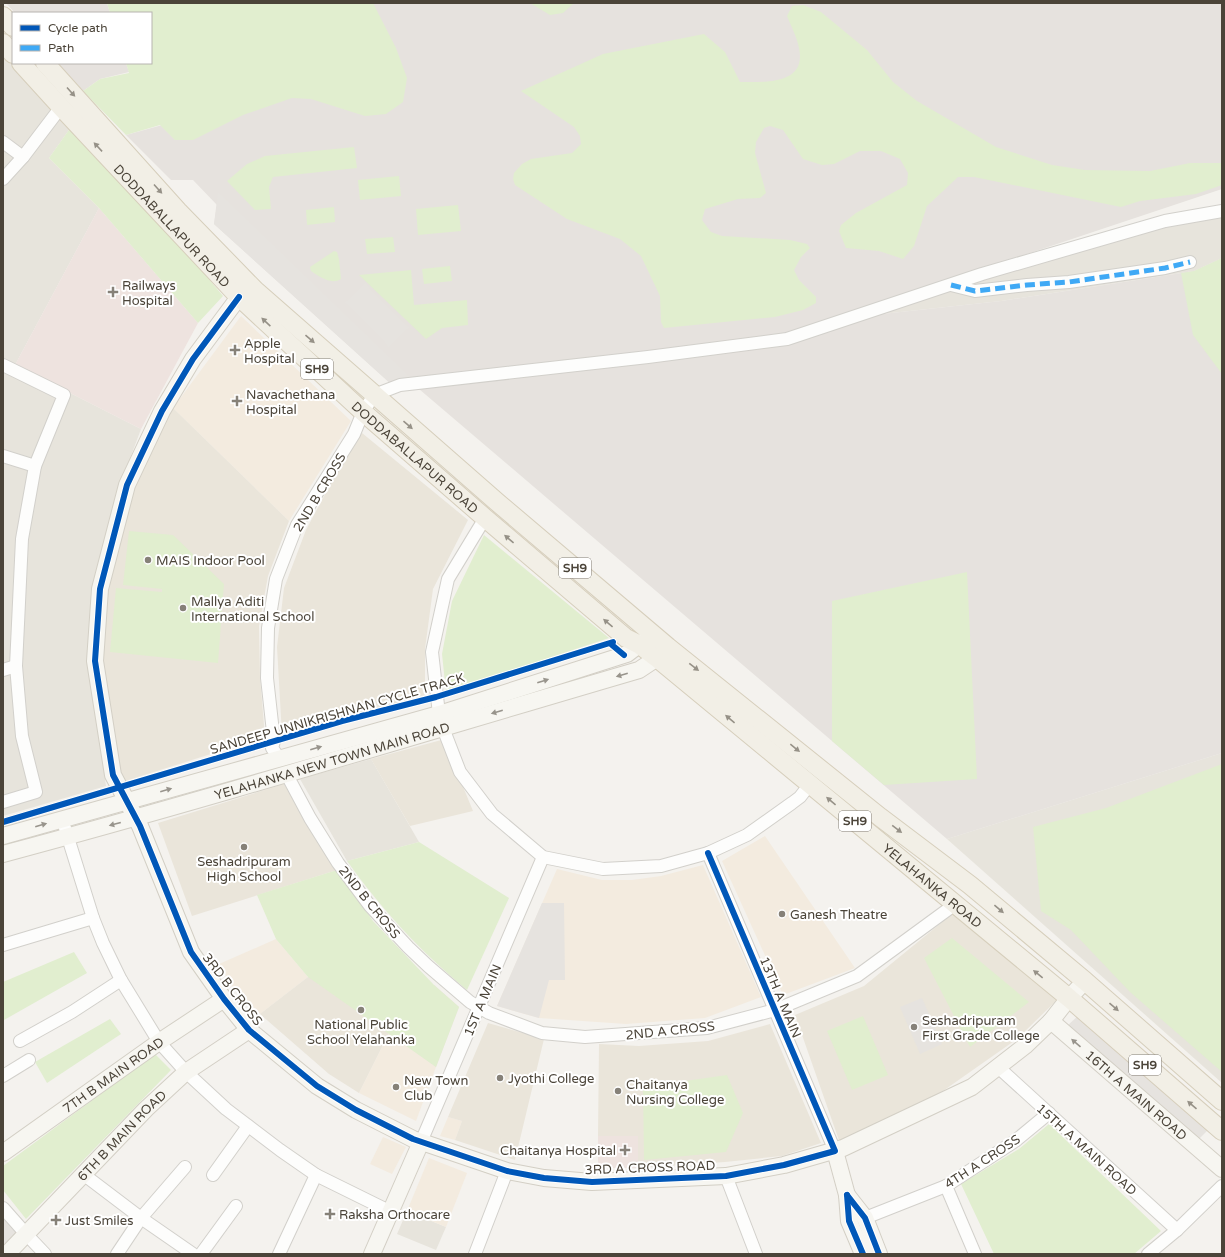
<svg xmlns="http://www.w3.org/2000/svg" width="1225" height="1257" font-family="'Varela Round',sans-serif">
<style>
.residential{fill:#e7e4dc}
.commercial{fill:#f3ebdf}
.industrial{fill:#e6e2de}
.education{fill:#eae5da}
.medical{fill:#eee3df}
.green{fill:#e1eecf}
.parking{fill:#e6e3df}
.lines{fill:none;stroke-linecap:round;stroke-linejoin:round}
.street-casing{stroke:#d2d0cb;stroke-width:14}
.secondary-casing{stroke:#d3cfc5;stroke-width:18}
.primary-casing{stroke:#d6cebb;stroke-width:20}
.street{stroke:#fdfdfc;stroke-width:12}
.secondary{stroke:#f7f6f1;stroke-width:16}
.primary{stroke:#f2efe6;stroke-width:18}
.quiet{stroke:#3fa9f5;stroke-width:5;stroke-dasharray:10 5;stroke-linecap:butt}
.cycleway-casing{stroke:#fff;stroke-width:8}
.cycleway{stroke:#0057b8;stroke-width:6}
.oneway{fill:#969187}
.oneway2{fill:#98948c}
.poi-dot{fill:#868178;stroke:#fff;stroke-width:1.5}
.labels{text-anchor:middle;stroke-width:4;stroke-linejoin:round;paint-order:stroke}
.shield{fill:#fff;stroke:#817c74;stroke-width:1}
.shield-label{font-size:12px;font-weight:bold;fill:#4b4439}
.street-label{font-size:13px;fill:#4b4439;stroke:#fff}
.poi-label{font-size:13px;fill:#4b4439;stroke:#fff;text-anchor:start}
</style>
<rect width="100%" height="100%" fill="#f4f2ee"/>
<g class="residential">
<path d="M3,47L76,120L49,158L99,208L15,365L141,429L122,480L88,662L106,786L3,816Z"/>
<path d="M1221,217H1222V258L1194,271L1001,301L882,314L883,310L1040,262L1183,221Z"/>
<path d="M1222,753V1083L947,839Z"/>
<path d="M371,759L419,842L347,861L300,779Z"/>
<path d="M407,1211L446,1227L436,1250L397,1234Z"/>
</g>
<g class="commercial">
<path d="M241,316L351,421L289,521L173,408Z"/>
<path d="M765,836L855,968L783,995L722,861Z"/>
<path d="M703,865L761,997L705,1018L626,1024L539,1018L497,1006L557,869L602,880H632L661,876Z"/>
<path d="M276,939L308,977L260,1014L232,986L219,964Z"/>
<path d="M389,1033L436,1067L416,1121L359,1093Z"/>
<path d="M448,1117L462,1121L455,1140L440,1136Z"/>
<path d="M383,1137L406,1147L392,1174L370,1164Z"/>
<path d="M429,1158L467,1173L446,1227L407,1211Z"/>
</g>
<g class="industrial">
<path d="M6,3H107L110,13H15Z"/>
<path d="M304,3H1222V189L787,334L391,384L214,224L217,205L193,180H171L126,135L290,90Z"/>
<path d="M58,63H126L129,72L100,79L83,91Z"/>
<path d="M1222,258V753L947,839L419,389L788,343L882,314L1001,301L1194,271Z"/>
</g>
<g class="education">
<path d="M173,408L289,521L268,576L259,626L260,677L265,737L122,782L102,668L105,591L133,486Z"/>
<path d="M362,433L468,520L433,589L425,649V695L282,735L277,647L284,588L306,530L340,466Z"/>
<path d="M445,739L457,772L473,811L410,826L371,759Z"/>
<path d="M284,784L337,870L192,916L158,823Z"/>
<path d="M952,914L1057,1000L1017,1039L923,1105L841,1146L795,1015L864,986Z"/>
<path d="M308,977L434,985L459,1007L436,1067L389,1033L359,1093L329,1074L260,1014Z"/>
<path d="M488,1023L544,1039L515,1160L455,1140L462,1121L448,1117Z"/>
<path d="M770,1024L821,1143L782,1156L725,1162L638,1168V1136H598L599,1044L639,1046L708,1041Z"/>
</g>
<g class="medical">
<path d="M99,208L198,323L141,429L15,365Z"/>
<rect x="598" y="1136" width="40" height="32"/>
</g>
<g class="green">
<path d="M107,3H373L396,48L407,78L403,102L386,114L365,116L311,99L292,98L243,115L193,140H175L160,125L126,135L83,91L100,79L129,73L126,63H151V13H110Z"/>
<path d="M530,3H574L563,13L550,15Z"/>
<path d="M803,5L821,12L867,50L893,82L917,101L996,147L1052,165L1085,170L1150,171L1190,163H1222V185L1196,194L1140,201L1121,207L974,177H958L927,206L914,246L903,259L879,251L846,248L839,231L841,225L856,213L907,185L908,173L900,159L881,151H860L834,164L822,165L803,159L783,130L770,126L764,128L756,142L755,153L766,193L760,198L738,199L705,209L702,220L711,232L722,236L790,240L807,244L810,248L801,257L794,270L799,280L816,297V303L803,310L775,317L664,328L661,322L660,296L641,256L620,239L567,219L515,185L513,179L514,173L522,164L531,159L572,153L581,144L580,136L574,127L521,91L603,54L704,34L725,52L740,82C764,82 807,85 799,48C797,37 791,26 787,16L792,6Z"/>
<path d="M76,120L223,296L198,323L99,208L49,158Z"/>
<path d="M354,147L357,168L273,177L269,187L271,209L255,210L227,181L247,164L265,156Z"/>
<path d="M399,176L401,196L360,200L358,180Z"/>
<path d="M458,205L461,231L418,235L416,209Z"/>
<path d="M334,207L335,222L307,225L306,210Z"/>
<path d="M393,237L395,252L367,254L365,239Z"/>
<path d="M334,251L337,252L339,259L341,279C331,285 320,277 311,271L310,267Z"/>
<path d="M1222,258V374L1193,335L1181,273L1194,271Z"/>
<path d="M450,266L452,281L424,284L422,269Z"/>
<path d="M411,270L414,305L467,300L468,325L442,328L426,339L359,275Z"/>
<path d="M129,531L173,535L224,584L218,663L110,652L116,588L162,592V589L123,585Z"/>
<path d="M484,535L609,638L446,692L442,654L452,601Z"/>
<path d="M967,572L977,779L884,785L832,741V601Z"/>
<path d="M1222,764V1072L1130,992L1071,930L1041,911L1033,827L1106,808Z"/>
<path d="M419,842L509,898L467,990C420,951 382,910 347,861Z"/>
<path d="M337,870L373,921L434,985L459,1007L436,1067L308,977L276,939L257,895Z"/>
<path d="M952,938L1029,1002L970,1047L924,958Z"/>
<path d="M74,952L87,973L4,1020L3,982Z"/>
<path d="M863,1016L888,1075L852,1090L827,1031Z"/>
<path d="M110,1019L121,1034L47,1083L35,1062Z"/>
<path d="M155,1054L171,1070L26,1219L3,1190V1166Z"/>
<path d="M727,1075L743,1113L726,1152L644,1160L643,1087Z"/>
<path d="M1049,1124L1161,1231L1134,1254H994L961,1184L1019,1149Z"/>
</g>
<g class="parking">
<path d="M218,192L414,381L391,384L214,224Z"/>
<path d="M365,283L409,328L389,347L345,302Z"/>
<path d="M542,903H564L565,980H549L539,1018L497,1006Z"/>
<path d="M922,998L942,1044L920,1054L900,1007Z"/>
<path d="M1081,1013L1212,1126L1197,1141L1065,1028Z"/>
<path d="M3,1215L20,1236L3,1253Z"/>
</g>
<g class="lines">
<defs>
<g id="street">
<path d="M3,142L23,157"/>
<path d="M3,179L23,157L61,107"/>
<path d="M951,285L975,291L1027,285L1069,282L1165,268L1190,262"/>
<path d="M3,365L64,395L35,466"/>
<path d="M3,456L35,466L22,539L16,666L22,736L36,792L3,802"/>
<path d="M3,670L16,666"/>
<path d="M439,714L432,652L448,579L485,518"/>
<path d="M443,728L460,772L492,814L543,857L603,869L661,866L708,853L747,835L792,803L800,797L810,784"/>
<path d="M279,758L272,748L274,741L267,678L268,628L276,579L297,525L354,434L363,412L374,395L400,385L648,357L787,339L982,274L1165,221L1222,211"/>
<path d="M287,775L310,818L338,863L370,906L408,947L428,966L470,1002L489,1013L542,1033L585,1037L707,1028L775,1010L857,976L954,905"/>
<path d="M65,828L93,918L103,943L121,980L159,1042L186,1072L226,1109L280,1150L316,1175L391,1212"/>
<path d="M708,853L835,1151"/>
<path d="M3,945L93,918"/>
<path d="M20,1041L72,1012L121,980"/>
<path d="M998,1067L1177,1230"/>
<path d="M3,1076L29,1060"/>
<path d="M421,1142L543,857"/>
<path d="M83,1174L141,1218L193,1254"/>
<path d="M213,1175L248,1126"/>
<path d="M726,1176L756,1254"/>
<path d="M946,1186L975,1254"/>
<path d="M3,1208L26,1234L45,1254"/>
<path d="M865,1218L946,1186L1015,1141L1049,1113"/>
<path d="M117,1254L141,1218L185,1167"/>
<path d="M201,1254L236,1206"/>
<path d="M279,1254L316,1175"/>
<path d="M475,1254L507,1171"/>
<path d="M1148,1254L1177,1230L1222,1186"/>
</g>
<g id="secondary">
<path d="M239,297L193,359L162,411L127,485L100,589L95,661L113,775L140,826L191,952L224,999L249,1030L317,1086L356,1110L413,1139L507,1171L544,1178L592,1182L726,1176L784,1165L843,1148L972,1087L1025,1046L1051,1021L1069,998L1085,981"/>
<path d="M3,836L439,714L627,654L648,638"/>
<path id="s1" d="M3,854C216,797 427,732 639,670L657,658L666,649"/>
<path id="s2" d="M1051,1021L1222,1169"/>
<path d="M835,1151L847,1195L849,1221L863,1254"/>
<path id="s3" d="M3,1153L159,1042L224,999"/>
<path d="M847,1195L865,1218L879,1254"/>
<path id="s4" d="M7,1254L146,1109L186,1072L249,1030"/>
<path d="M372,1254L421,1142"/>
</g>
<g id="primary">
<path d="M3,16L13,27"/>
<path d="M3,43L13,54"/>
<path id="s5" d="M21,63L61,107L239,297L363,412L485,518L626,638L640,645L657,658L1069,998L1222,1131"/>
<path d="M45,63L178,211L255,290L497,502L668,647L880,817L970,885L1085,981L1222,1101"/>
</g>
</defs>
<use href="#street" class="street-casing"/>
<use href="#secondary" class="secondary-casing"/>
<use href="#primary" class="primary-casing"/>
<use href="#street" class="street"/>
<use href="#secondary" class="secondary"/>
<use href="#primary" class="primary"/>
<path class="quiet" d="M951,285L975,291L1027,285L1069,282L1165,268L1190,262"/>
<defs>
<g id="cycleway">
<path d="M239,297L193,359L162,411L127,485L100,589L95,661L113,775L140,826L191,952L224,999L249,1030L317,1086L356,1110L413,1139L507,1171L544,1178L592,1182L726,1176L784,1165L835,1151L708,853"/>
<path d="M3,822L342,721L436,697L613,642L612,645L624,655"/>
<path d="M847,1195L865,1218L879,1254"/>
<path d="M847,1195L849,1221L863,1254"/>
</g>
</defs>
<use href="#cycleway" class="cycleway-casing"/>
<use href="#cycleway" class="cycleway"/>
</g>
<defs><path id="oneway-solid" d="M-6-.8H1V-3.2L6.5 0L1 3.2V.8H-6Z"/></defs>
<g class="oneway">
<use href="#oneway-solid" transform="translate(71 92) rotate(48)"/>
<use href="#oneway-solid" transform="translate(98 147) rotate(-133)"/>
<use href="#oneway-solid" transform="translate(158 189) rotate(48)"/>
<use href="#oneway-solid" transform="translate(266 322) rotate(-137)"/>
<use href="#oneway-solid" transform="translate(310 339) rotate(41)"/>
<use href="#oneway-solid" transform="translate(408 425) rotate(41)"/>
<use href="#oneway-solid" transform="translate(509 539) rotate(-140)"/>
<use href="#oneway-solid" transform="translate(608 623) rotate(-140)"/>
<use href="#oneway-solid" transform="translate(694 667) rotate(38)"/>
<use href="#oneway-solid" transform="translate(730 719) rotate(-140)"/>
<use href="#oneway-solid" transform="translate(795 748) rotate(39)"/>
<use href="#oneway-solid" transform="translate(831 801) rotate(-140)"/>
<use href="#oneway-solid" transform="translate(897 829) rotate(37)"/>
<use href="#oneway-solid" transform="translate(999 909) rotate(40)"/>
<use href="#oneway-solid" transform="translate(1038 974) rotate(-141)"/>
<use href="#oneway-solid" transform="translate(1114 1007) rotate(41)"/>
<use href="#oneway-solid" transform="translate(1192 1105) rotate(-139)"/>
</g>
<g class="oneway2">
<use href="#oneway-solid" transform="translate(622 675) rotate(164)"/>
<use href="#oneway-solid" transform="translate(543 681) rotate(-17)"/>
<use href="#oneway-solid" transform="translate(497 712) rotate(164)"/>
<use href="#oneway-solid" transform="translate(316 748) rotate(-16)"/>
<use href="#oneway-solid" transform="translate(166 790) rotate(-16)"/>
<use href="#oneway-solid" transform="translate(115 824) rotate(165)"/>
<use href="#oneway-solid" transform="translate(41 825) rotate(-16)"/>
<use href="#oneway-solid" transform="translate(1076 1043) rotate(-139)"/>
</g>
<g class="poi-dot">
<path d="M111 286h4v4h4v4h-4v4h-4v-4h-4v-4h4z"/>
<path d="M233 344h4v4h4v4h-4v4h-4v-4h-4v-4h4z"/>
<path d="M235 395h4v4h4v4h-4v4h-4v-4h-4v-4h4z"/>
<circle cx="148" cy="560" r="4"/>
<circle cx="183" cy="608" r="4"/>
<circle cx="244" cy="847" r="4"/>
<circle cx="782" cy="914" r="4"/>
<circle cx="361" cy="1010" r="4"/>
<circle cx="914" cy="1027" r="4"/>
<circle cx="500" cy="1078" r="4"/>
<circle cx="396" cy="1087" r="4"/>
<circle cx="618" cy="1091" r="4"/>
<path d="M623 1144h4v4h4v4h-4v4h-4v-4h-4v-4h4z"/>
<path d="M328 1208h4v4h4v4h-4v4h-4v-4h-4v-4h4z"/>
<path d="M54 1214h4v4h4v4h-4v4h-4v-4h-4v-4h4z"/>
</g>
<g class="labels">
<g class="shield">
<rect x="301" y="359" width="32" height="20" rx="3"/>
<rect x="559" y="558" width="32" height="20" rx="3"/>
<rect x="839" y="811" width="32" height="20" rx="3"/>
<rect x="1129" y="1055" width="32" height="20" rx="3"/>
</g>
<g class="shield-label">
<text x="317" y="373">SH9</text>
<text x="575" y="572">SH9</text>
<text x="855" y="825">SH9</text>
<text x="1145" y="1069">SH9</text>
</g>
<g class="street-label">
<text dy="5" stroke="none"><textPath href="#s5" startOffset="222">DODDABALLAPUR ROAD</textPath></text>
<text dy="5" stroke="none"><textPath href="#s5" startOffset="558">DODDABALLAPUR ROAD</textPath></text>
<text transform="translate(319 492) rotate(-59)" y="5">2ND B CROSS</text>
<text transform="translate(337 713) rotate(-16)" y="5">SANDEEP UNNIKRISHNAN CYCLE TRACK</text>
<text dy="5" stroke="none"><textPath href="#s1" startOffset="342">YELAHANKA NEW TOWN MAIN ROAD</textPath></text>
<text dy="5" stroke="none"><textPath href="#s5" startOffset="1230">YELAHANKA ROAD</textPath></text>
<text transform="translate(370 902) rotate(51)" y="5">2ND B CROSS</text>
<text transform="translate(233 989) rotate(52)" y="5">3RD B CROSS</text>
<text transform="translate(781 997) rotate(67)" y="5">13TH A MAIN</text>
<text transform="translate(482 1000) rotate(-67)" y="5">1ST A MAIN</text>
<text transform="translate(670 1030) rotate(-6)" y="5">2ND A CROSS</text>
<text dy="5" stroke="none"><textPath href="#s3" startOffset="135">7TH B MAIN ROAD</textPath></text>
<text dy="5" stroke="none"><textPath href="#s2" startOffset="113">16TH A MAIN ROAD</textPath></text>
<text dy="5" stroke="none"><textPath href="#s4" startOffset="165">6TH B MAIN ROAD</textPath></text>
<text transform="translate(1087 1149) rotate(42)" y="5">15TH A MAIN ROAD</text>
<text transform="translate(982 1161) rotate(-33)" y="5">4TH A CROSS</text>
<text transform="translate(650 1167) rotate(-2)" y="5">3RD A CROSS ROAD</text>
</g>
<g class="poi-label">
<text x="122" y="290">Railways<tspan x="122" dy="15">Hospital</tspan></text>
<text x="244" y="348">Apple<tspan x="244" dy="15">Hospital</tspan></text>
<text x="246" y="399">Navachethana<tspan x="246" dy="15">Hospital</tspan></text>
<text x="156" y="565">MAIS Indoor Pool</text>
<text x="191" y="606">Mallya Aditi<tspan x="191" dy="15">International School</tspan></text>
<text x="244" y="866" text-anchor="middle">Seshadripuram<tspan x="244" dy="15">High School</tspan></text>
<text x="790" y="919">Ganesh Theatre</text>
<text x="922" y="1025">Seshadripuram<tspan x="922" dy="15">First Grade College</tspan></text>
<text x="361" y="1029" text-anchor="middle">National Public<tspan x="361" dy="15">School Yelahanka</tspan></text>
<text x="508" y="1083">Jyothi College</text>
<text x="404" y="1085">New Town<tspan x="404" dy="15">Club</tspan></text>
<text x="626" y="1089">Chaitanya<tspan x="626" dy="15">Nursing College</tspan></text>
<text x="616" y="1155" text-anchor="end">Chaitanya Hospital</text>
<text x="339" y="1219">Raksha Orthocare</text>
<text x="65" y="1225">Just Smiles</text>
</g>
</g>
<rect width="1225" height="1257" fill="none" stroke="#4b4439" stroke-width="8"/>
<rect x="12" y="12" width="140" height="52" fill="#ffffff" stroke="#b7b4b0"/>
<rect x="20" y="25" width="20" height="6" fill="#0057b8" stroke="#b7b4b0"/>
<text x="48" y="32" font-size="12" fill="#4b4439">Cycle path</text>
<rect x="20" y="45" width="20" height="6" fill="#3fa9f5" stroke="#b7b4b0"/>
<text x="48" y="52" font-size="12" fill="#4b4439">Path</text>
</svg>
